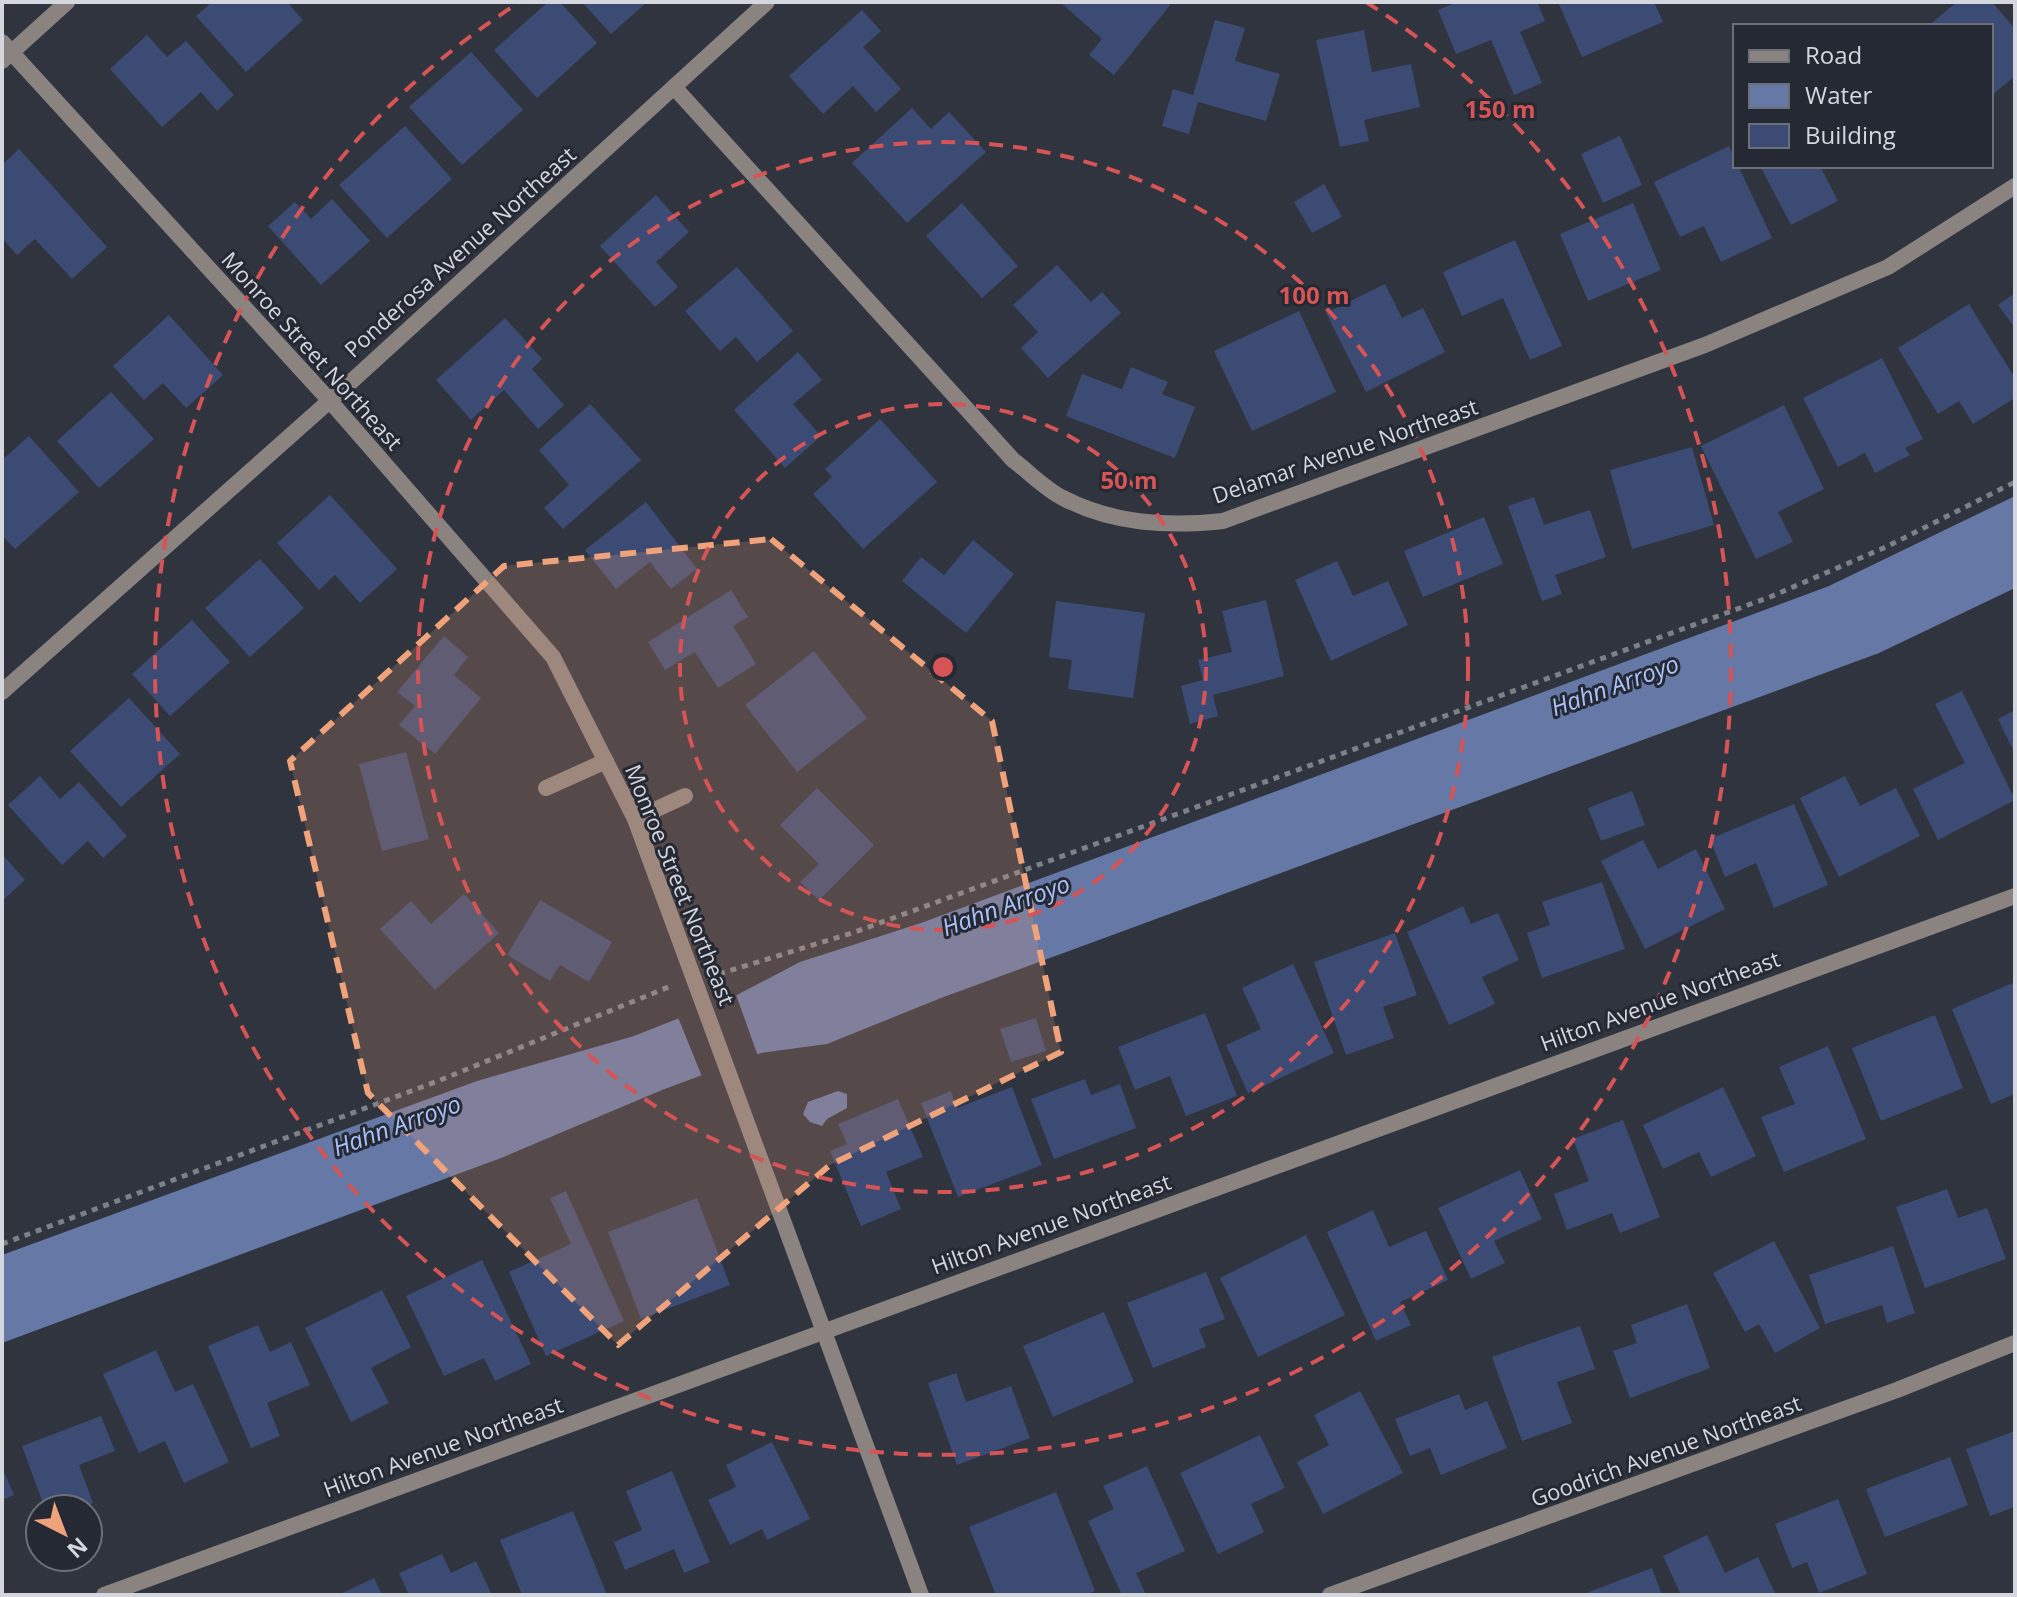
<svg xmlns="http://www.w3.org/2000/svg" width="2017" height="1597" font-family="'Open Sans',sans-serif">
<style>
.water{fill:#6678a5}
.pier{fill:#2f343e}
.building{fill:#3b4b74}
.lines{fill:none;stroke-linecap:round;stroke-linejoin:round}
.path{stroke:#7c8089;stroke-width:5;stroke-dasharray:6 6;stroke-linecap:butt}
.minor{stroke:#8a8380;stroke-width:16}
.marked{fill:#f0a27a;fill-opacity:0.2;stroke:#f0a27a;stroke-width:6;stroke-dasharray:16 10;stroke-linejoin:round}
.ring{fill:none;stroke:#d65456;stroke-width:4;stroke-dasharray:14 10}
.labels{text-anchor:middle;stroke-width:6;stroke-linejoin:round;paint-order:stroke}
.street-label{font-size:22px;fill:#d4d7de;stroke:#252934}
.water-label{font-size:24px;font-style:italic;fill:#abc2f9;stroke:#252934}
.centre{fill:#d65456;stroke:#252934;stroke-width:4}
.ring-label{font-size:24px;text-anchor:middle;font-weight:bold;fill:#d65456;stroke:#252934;stroke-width:6;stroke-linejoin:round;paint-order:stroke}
</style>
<rect width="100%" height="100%" fill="#2f343e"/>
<g class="water">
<path d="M2015,496V588L1879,653L941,998L827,1044L761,1053L662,1090L501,1158L2,1343V1255L477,1081L634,1036L735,996L800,962L921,923L1829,586Z"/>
<path d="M838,1091L847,1094V1108L827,1119L822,1126L810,1122L803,1114L808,1102Z"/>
</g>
<path class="pier" d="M735,992L759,1059L703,1079L677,1015Z"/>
<g class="building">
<path d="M212,2H287L303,20L246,72L196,16Z"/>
<path d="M548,2H560L597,43L537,98L494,50Z"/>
<path d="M582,2H647L611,34Z"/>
<path d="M1060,2H1165L1170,5L1114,75L1089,55L1102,39Z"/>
<path d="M1457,2H1537L1545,21L1520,32L1542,83L1514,95L1491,40L1456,54L1438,10Z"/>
<path d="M1558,2H1654L1663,22L1582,57Z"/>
<path d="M1957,2H1992L2015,29V76L1991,96V26H1928Z"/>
<path d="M862,10L881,31L863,47L901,89L876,112L853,86L823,114L789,76Z"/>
<path d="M1215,20L1245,28L1235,61L1280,74L1266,121L1198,102L1189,134L1162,126L1173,89L1193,95Z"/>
<path d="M1364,30L1372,72L1411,64L1420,107L1364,120L1369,141L1340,147L1316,40Z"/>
<path d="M147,35L167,57L186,41L234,95L217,111L201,92L162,127L110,69Z"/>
<path d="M471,52L523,110L462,165L409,107Z"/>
<path d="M912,108L931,129L949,112L986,152L907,223L852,163Z"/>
<path d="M405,126L452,179L387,238L339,185Z"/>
<path d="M1620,136L1642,185L1603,203L1581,154Z"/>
<path d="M1729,146L1772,238L1721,262L1704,226L1680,237L1654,182Z"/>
<path d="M19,149L107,247L72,279L35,239L17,255L2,238V165Z"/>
<path d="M1760,166H1820L1838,201L1791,225Z"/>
<path d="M1324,184L1342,217L1312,233L1294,202Z"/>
<path d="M656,195L689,232L656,262L678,287L655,307L600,246Z"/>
<path d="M332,199L370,241L321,285L268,226L295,202L311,219Z"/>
<path d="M962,203L1018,266L982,298L926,236Z"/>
<path d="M1633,203L1661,270L1588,301L1560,234Z"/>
<path d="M1515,240L1562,346L1530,360L1503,298L1462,316L1443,272Z"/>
<path d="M1057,265L1091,302L1102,292L1121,313L1048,378L1021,348L1038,332L1013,305Z"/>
<path d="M737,267L793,331L757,362L736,337L720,351L685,311Z"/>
<path d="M1385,284L1402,318L1423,308L1445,352L1366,392L1326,313Z"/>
<path d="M2015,293V328L1998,305Z"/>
<path d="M1969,304L2015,378V398L1973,424L1959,401L1938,414L1898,348Z"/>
<path d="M1299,311L1336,392L1252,431L1214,351Z"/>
<path d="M169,315L223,375L186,408L163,383L144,400L113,366Z"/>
<path d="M505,318L542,359L532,369L564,405L538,429L504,390L471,420L436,380Z"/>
<path d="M798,352L822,380L793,404L821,436L785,468L734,410Z"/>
<path d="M1882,358L1923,439L1905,448L1910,455L1875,473L1865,453L1838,467L1803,398Z"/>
<path d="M1131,367L1168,382L1162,394L1195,407L1175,458L1066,416L1082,374L1122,389Z"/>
<path d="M111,392L154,439L99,488L57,441Z"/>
<path d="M590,404L641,460L563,529L544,508L569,485L539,450Z"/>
<path d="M1784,405L1824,489L1778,512L1793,542L1756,559L1701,446Z"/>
<path d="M880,419L937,482L863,549L813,494L832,477L825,469Z"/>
<path d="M29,436L79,492L15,549L2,535V460Z"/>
<path d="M1692,447L1714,525L1632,549L1610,470Z"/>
<path d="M330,495L397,569L360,603L335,575L319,590L277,543Z"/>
<path d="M1534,497L1544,525L1590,510L1606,557L1555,575L1562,594L1542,601L1508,506Z"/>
<path d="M646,502L697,569L671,589L650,562L616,589L585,550Z"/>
<path d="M1484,517L1503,564L1423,597L1404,551Z"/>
<path d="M973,540L1014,574L966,633L902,581L921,557L944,575Z"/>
<path d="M260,559L304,608L250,657L205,608Z"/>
<path d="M1337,561L1353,596L1388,581L1408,625L1331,661L1295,580Z"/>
<path d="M731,590L748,617L733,626L756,664L718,688L695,652L665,670L648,642Z"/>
<path d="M1266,600L1284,676L1213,695L1218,716L1190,724L1181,686L1203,680L1198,660L1232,652L1222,611Z"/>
<path d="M1056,601L1145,613L1133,698L1068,689L1072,660L1049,657Z"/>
<path d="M192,620L230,662L170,716L132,674Z"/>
<path d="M444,636L468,657L454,675L481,698L435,754L399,725L415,706L397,692Z"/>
<path d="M814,651L867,718L797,772L745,705Z"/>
<path d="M1962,691L2015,800L1938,840L1913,789L1965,763L1935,704Z"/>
<path d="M129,698L180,754L121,807L70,751Z"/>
<path d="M2015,710V754L1998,719Z"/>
<path d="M406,752L429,839L382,851L359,764Z"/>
<path d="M40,776L60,799L79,782L127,836L103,858L88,841L62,865L8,805Z"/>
<path d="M1845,776L1860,806L1896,788L1920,836L1839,877L1800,798Z"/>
<path d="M817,788L874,845L819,900L800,882L819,864L780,825Z"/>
<path d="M1632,791L1645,825L1601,841L1588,808Z"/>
<path d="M1794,804L1828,885L1774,908L1756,863L1725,877L1710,839Z"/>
<path d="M1643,840L1658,869L1696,849L1725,909L1645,949L1601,861Z"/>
<path d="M2,854L25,880L2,901Z"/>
<path d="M1602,882L1625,949L1542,978L1527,933L1550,925L1542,902Z"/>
<path d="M464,894L499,933L435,990L380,929L411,901L431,924Z"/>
<path d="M540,900L612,942L589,982L560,965L550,981L507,955Z"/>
<path d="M1463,906L1471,924L1498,913L1519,960L1482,977L1495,1004L1449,1025L1407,932Z"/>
<path d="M1395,933L1417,995L1383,1007L1394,1038L1346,1055L1314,962Z"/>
<path d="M1293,964L1334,1053L1248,1093L1226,1045L1261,1029L1242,988Z"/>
<path d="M2015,982V1094L1991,1104L1952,1009Z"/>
<path d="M1205,1013L1237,1096L1186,1116L1170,1076L1135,1090L1118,1047Z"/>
<path d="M1935,1015L1963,1088L1881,1121L1852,1048Z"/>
<path d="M1036,1018L1046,1051L1011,1062L1000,1029Z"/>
<path d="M1828,1046L1866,1139L1784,1172L1761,1117L1795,1104L1779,1067Z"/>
<path d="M1085,1079L1091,1095L1120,1084L1136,1128L1054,1159L1031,1099Z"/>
<path d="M1012,1087L1042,1165L958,1197L921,1103L951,1091L957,1108Z"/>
<path d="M1723,1087L1756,1156L1711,1177L1699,1152L1663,1169L1643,1125Z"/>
<path d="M898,1099L923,1157L886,1172L901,1209L861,1226L830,1151L847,1144L838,1124Z"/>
<path d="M1623,1120L1660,1217L1620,1233L1612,1213L1567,1230L1554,1194L1589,1181L1573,1139Z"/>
<path d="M1520,1170L1542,1219L1494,1241L1505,1263L1471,1279L1438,1208Z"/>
<path d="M1947,1189L1958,1218L1987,1208L2006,1259L1925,1288L1896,1207Z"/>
<path d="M566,1191L624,1321L546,1356L509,1272L571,1244L550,1198Z"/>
<path d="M697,1198L730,1285L641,1319L608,1232Z"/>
<path d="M1373,1210L1389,1247L1426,1231L1448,1280L1400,1302L1411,1325L1376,1341L1327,1232Z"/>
<path d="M1306,1235L1345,1315L1258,1357L1220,1278Z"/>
<path d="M1774,1241L1820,1328L1775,1353L1759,1324L1745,1332L1713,1273Z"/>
<path d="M1893,1246L1915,1313L1887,1323L1882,1305L1825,1324L1809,1275Z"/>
<path d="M482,1260L531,1364L495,1381L484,1358L444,1376L406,1296Z"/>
<path d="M1206,1272L1225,1319L1199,1329L1206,1347L1153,1368L1127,1303Z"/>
<path d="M382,1290L411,1347L371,1368L389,1403L351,1422L305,1328Z"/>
<path d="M1687,1304L1710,1368L1630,1398L1613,1351L1637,1343L1631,1325Z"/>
<path d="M1104,1312L1134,1382L1053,1417L1023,1346Z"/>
<path d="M258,1325L270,1352L291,1342L310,1385L267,1403L280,1436L251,1448L208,1346Z"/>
<path d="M1580,1326L1595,1369L1557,1382L1572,1423L1522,1441L1492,1357Z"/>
<path d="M156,1350L175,1392L193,1384L229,1462L184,1483L165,1441L139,1453L103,1374Z"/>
<path d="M956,1373L966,1402L1011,1386L1030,1438L957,1465L928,1383Z"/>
<path d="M1360,1391L1403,1473L1323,1514L1297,1462L1329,1445L1314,1415Z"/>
<path d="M1459,1394L1465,1410L1487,1401L1507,1448L1441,1475L1430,1448L1410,1456L1395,1419Z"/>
<path d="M101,1416L115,1451L79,1465L93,1503L78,1509H45L22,1446Z"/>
<path d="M2015,1431V1507L1990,1516L1966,1449Z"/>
<path d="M1260,1435L1285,1488L1251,1504L1264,1532L1218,1554L1180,1473Z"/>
<path d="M772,1442L810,1519L767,1540L762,1529L730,1545L708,1500L736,1487L726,1465Z"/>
<path d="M1950,1457L1968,1505L1885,1537L1866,1489Z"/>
<path d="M1147,1466L1185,1551L1136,1573L1146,1595H1122L1088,1521L1114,1509L1103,1486Z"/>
<path d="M2,1467L14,1495L2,1500Z"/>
<path d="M672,1471L710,1562L684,1573L674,1549L625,1570L614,1542L642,1530L626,1491Z"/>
<path d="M1056,1492L1095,1591L1085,1595H996L969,1527Z"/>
<path d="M1838,1499L1867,1574L1819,1593L1807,1562L1792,1568L1775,1524Z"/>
<path d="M573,1511L607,1595H522L500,1540Z"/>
<path d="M1707,1535L1725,1573L1758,1557L1776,1595H1681L1663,1556Z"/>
<path d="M442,1554L451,1573L476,1561L492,1595H409L399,1573Z"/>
<path d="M1652,1568L1662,1595H1581Z"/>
<path d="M374,1578L382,1595H338Z"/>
</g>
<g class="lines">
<g class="path">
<path d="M719,974L855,932L1770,597L1886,547L2015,482"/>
<path d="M2,1244L438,1081L671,986"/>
</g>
<g class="minor">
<path d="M2,42L330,401L553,657L635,819L921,1595"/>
<path d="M2,61L67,2"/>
<path d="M674,87L1013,460C1029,472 1045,489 1063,498C1113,524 1168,527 1223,521L1705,345L1888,267L2015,186"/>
<path d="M2,692L353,380L767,2"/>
<path d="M546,788L606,761"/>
<path d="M635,819L685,796"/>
<path d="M104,1595L2015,896"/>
<path d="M1330,1595L1897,1390L2015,1343"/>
</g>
</g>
<path class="marked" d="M771,539L992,721L1061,1052L830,1165L618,1345L368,1093L290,761L504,566Z"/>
<g class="ring">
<circle cx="943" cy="667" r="263"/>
<circle cx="943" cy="667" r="525"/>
<path d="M1366 2A788 788 0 1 1 520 2"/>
</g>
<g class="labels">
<g class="street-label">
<text transform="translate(460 252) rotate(-42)" y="8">Ponderosa Avenue Northeast</text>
<text transform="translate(312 351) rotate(48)" y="8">Monroe Street Northeast</text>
<text transform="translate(1345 451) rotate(-19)" y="8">Delamar Avenue Northeast</text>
<text transform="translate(680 885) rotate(68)" y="8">Monroe Street Northeast</text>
<text transform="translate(1660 1001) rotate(-20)" y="8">Hilton Avenue Northeast</text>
<text transform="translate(1051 1224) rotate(-20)" y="8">Hilton Avenue Northeast</text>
<text transform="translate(443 1447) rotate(-20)" y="8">Hilton Avenue Northeast</text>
<text transform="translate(1666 1451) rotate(-20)" y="8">Goodrich Avenue Northeast</text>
</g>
<g class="water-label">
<text transform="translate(1615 686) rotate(-20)" y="8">Hahn Arroyo</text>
<text transform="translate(1006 906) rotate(-20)" y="8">Hahn Arroyo</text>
<text transform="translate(397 1126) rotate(-20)" y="8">Hahn Arroyo</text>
</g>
</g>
<circle cx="943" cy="667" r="12" class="centre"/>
<g class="ring-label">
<text x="1500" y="118">150 m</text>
<text x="1314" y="304">100 m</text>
<text x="1129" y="489">50 m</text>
</g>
<rect width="2017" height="1597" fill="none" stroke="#d4d7de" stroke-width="8"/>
<rect x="1733" y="24" width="260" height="144" fill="#252934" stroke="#6b6f78" stroke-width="2"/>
<rect x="1749" y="50" width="40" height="12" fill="#8a8380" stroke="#6b6f78" stroke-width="2"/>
<text x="1805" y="64" font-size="24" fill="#d4d7de">Road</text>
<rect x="1749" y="84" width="40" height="24" fill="#6678a5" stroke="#6b6f78" stroke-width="2"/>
<text x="1805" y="104" font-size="24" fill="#d4d7de">Water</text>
<rect x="1749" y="124" width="40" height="24" fill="#3b4b74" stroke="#6b6f78" stroke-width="2"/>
<text x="1805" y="144" font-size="24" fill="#d4d7de">Building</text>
<g transform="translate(64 1533) rotate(138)"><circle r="38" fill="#252934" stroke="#6b6f78" stroke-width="2"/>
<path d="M0-6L14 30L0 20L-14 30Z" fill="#f0a27a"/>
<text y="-12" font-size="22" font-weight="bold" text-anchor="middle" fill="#d4d7de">N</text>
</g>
</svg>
